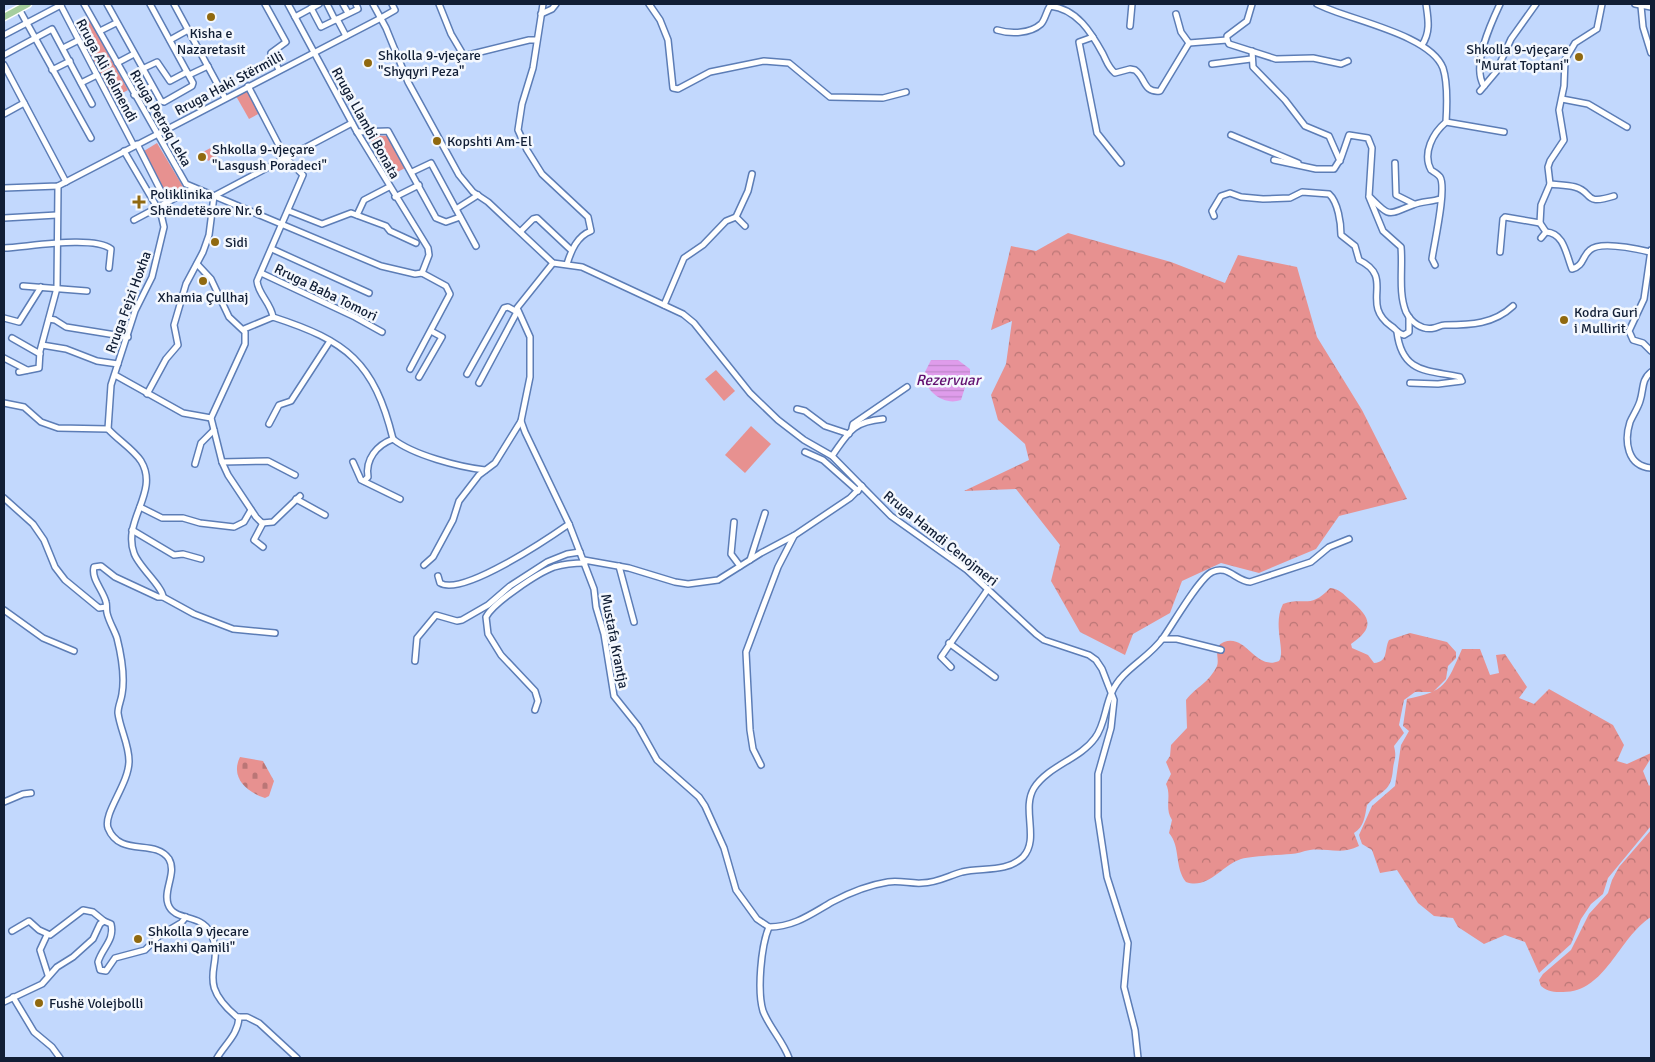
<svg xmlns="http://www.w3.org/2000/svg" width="1655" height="1062" font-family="Signika,sans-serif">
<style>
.forest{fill:url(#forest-crowns)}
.cemetery{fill:url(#cemetery-stones)}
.park{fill:#e79190}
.water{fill:url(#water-rules)}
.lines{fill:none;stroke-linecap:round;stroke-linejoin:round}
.minor-casing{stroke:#5c7db6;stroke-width:8}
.major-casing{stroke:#fff;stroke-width:9}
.minor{stroke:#fff;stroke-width:5}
.major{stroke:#a5ce9e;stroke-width:6}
.poi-dot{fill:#906910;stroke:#f4f8fe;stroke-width:2}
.labels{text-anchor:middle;stroke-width:5;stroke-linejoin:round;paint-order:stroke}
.poi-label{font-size:14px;fill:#111e35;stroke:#f4f8fe;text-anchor:start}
.street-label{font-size:14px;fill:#111e35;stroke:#f4f8fe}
.water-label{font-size:15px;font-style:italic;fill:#620f70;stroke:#f4f8fe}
</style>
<defs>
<pattern id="forest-crowns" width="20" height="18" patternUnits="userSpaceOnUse" patternTransform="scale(1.25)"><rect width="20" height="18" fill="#e79190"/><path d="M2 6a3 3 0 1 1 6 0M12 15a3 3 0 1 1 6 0" fill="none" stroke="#ba7676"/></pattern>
<pattern id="cemetery-stones" width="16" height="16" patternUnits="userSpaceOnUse" patternTransform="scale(1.25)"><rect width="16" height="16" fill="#e79190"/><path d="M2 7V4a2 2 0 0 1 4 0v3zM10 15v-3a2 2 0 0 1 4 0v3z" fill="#ba7676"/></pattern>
<pattern id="water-rules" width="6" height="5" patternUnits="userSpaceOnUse" patternTransform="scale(1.25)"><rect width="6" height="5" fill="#df9ceb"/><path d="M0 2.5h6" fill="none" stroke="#be86ca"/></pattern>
</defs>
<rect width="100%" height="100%" fill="#c2d8fd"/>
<g class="forest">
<path d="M1068,233L1171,262L1225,283L1238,255L1297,267L1317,337L1362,410L1407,499L1339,516L1316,549L1259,573L1221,563L1182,581L1170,613L1133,634L1125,655L1080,632L1051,581L1060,545L1016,489L964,491L1029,460L1025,444L998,420L991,395L1006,364L1012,321L991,330L1011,246L1036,251Z"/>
<path d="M1330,588C1340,589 1343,594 1350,600C1370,617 1376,627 1351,644L1352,648L1368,655L1374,663C1389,662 1384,649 1389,640L1410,633L1447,642L1456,652V658L1448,666L1446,679L1433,692H1415L1404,700L1399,725L1404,733L1394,746C1397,758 1394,759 1393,769C1391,793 1382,789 1367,805C1365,816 1364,827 1354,833L1359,846C1342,855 1327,848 1310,850C1303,851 1297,854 1291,854C1279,855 1252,856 1241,859C1222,865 1208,890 1186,882C1174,867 1181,847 1169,833L1172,820C1164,808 1172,796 1166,784L1171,774L1166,762L1170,756L1171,745L1187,728L1186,700C1197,686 1208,684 1217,666C1220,658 1212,647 1224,642C1247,634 1255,671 1279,661C1286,650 1272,625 1283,604C1304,596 1310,610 1330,588Z"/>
<path d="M1462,649H1480L1490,675L1499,673L1496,655L1505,654L1527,687L1519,698L1534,704L1549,689L1613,725L1624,745L1617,761L1627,764L1651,753V758L1643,771L1649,786L1651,784V826L1608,878L1603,894L1591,904L1581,919L1571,944L1539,973L1525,942L1505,935L1484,944L1458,927L1453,918L1434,916L1418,903L1397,870L1380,873L1372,850L1362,844L1359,835L1372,806L1395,786L1401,745L1409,731L1403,726L1407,699C1446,691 1446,685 1462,649Z"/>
<path d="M1651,830V917C1618,938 1606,992 1563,992C1554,992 1548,992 1541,986L1539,980L1543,974L1571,950L1589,914L1608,893L1612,880L1619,867Z"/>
</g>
<path class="cemetery" d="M240,757L263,761L274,781L269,796L265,798C246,792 230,777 240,757Z"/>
<g class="park">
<path d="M88,16L128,90L113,98L73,24Z"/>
<path d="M247,90L260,113L249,119L236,96Z"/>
<path d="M368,135L388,136L405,168L390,176Z"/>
<path d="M157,143L185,190L168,199L144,151Z"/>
<path d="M218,144L223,153L208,161L203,152Z"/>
<path d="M716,370L735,391L724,401L705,379Z"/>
<path d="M751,426L771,444L745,473L725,455Z"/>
</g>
<path class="water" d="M931,360H958L970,369V380L967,381L961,400C944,406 927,392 923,376Z"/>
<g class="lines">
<defs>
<g id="minor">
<path d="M60,4L134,146"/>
<path d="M84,4L186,184L381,266L415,274L422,273"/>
<path d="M107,4L161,101L164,102L192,86L193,83L150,4"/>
<path d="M174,4L225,98"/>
<path d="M265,4L286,42L271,53L279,70"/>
<path d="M288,4L357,132L428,248L429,255L422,273"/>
<path d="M327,4L335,20"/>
<path d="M343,4L348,13"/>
<path d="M373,4L386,28L408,82L459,175L473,192L488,202L553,263L582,267L683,314L694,323L750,393L778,420L804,440L832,456L891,516L967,570L1036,634L1044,640L1089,655L1096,660L1102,669L1114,700L1111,728L1098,774V817L1107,877L1128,943L1124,987L1135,1030L1138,1058"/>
<path d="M439,4L451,34L464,56L529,40H536"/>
<path d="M543,4L533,68L522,104L518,130L527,150L542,174L588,217L591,231C577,236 571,251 567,264"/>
<path d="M649,4L660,20L668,40L673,88L678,89L710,72L764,61L789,63L830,97L883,98L906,92"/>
<path d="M1317,4C1348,20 1430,34 1443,68C1448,83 1447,106 1446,122C1433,133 1422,153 1431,170C1434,172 1438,174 1440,177C1447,188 1434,244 1432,259L1435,265"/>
<path d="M1635,4L1651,7"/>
<path d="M1641,6L1643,27L1651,53"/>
<path d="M311,8L321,27L358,9L356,4"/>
<path d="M19,9L91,138"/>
<path d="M541,14L552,9L556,4"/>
<path d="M1176,14L1181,32L1189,43"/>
<path d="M295,17L319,4"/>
<path d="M337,19L346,36"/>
<path d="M1130,26L1132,4"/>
<path d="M997,30C1010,34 1030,34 1041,24C1045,20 1046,12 1050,6C1077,9 1091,32 1103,54C1107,62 1108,67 1115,73L1130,69L1135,70C1146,78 1143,93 1160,91L1189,43"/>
<path d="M100,31L116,23"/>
<path d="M4,35L61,5"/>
<path d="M1093,37L1079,42L1097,133L1121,163"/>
<path d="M170,40L188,30"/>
<path d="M1227,40L1229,44L1276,59L1313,58L1341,64L1348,61"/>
<path d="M1227,40V36L1247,21L1252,4"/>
<path d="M1189,43L1227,40"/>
<path d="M1422,45C1431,32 1428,18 1426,4"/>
<path d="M63,48L79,40"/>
<path d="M1252,51L1253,67L1285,100L1305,126L1329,136L1340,161"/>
<path d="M4,55L52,29L92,104"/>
<path d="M117,63L134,54"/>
<path d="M1212,64L1251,59"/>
<path d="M4,65L66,182"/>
<path d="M142,69L157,62L170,81L187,72"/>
<path d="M52,70L70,61"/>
<path d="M189,75L208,66"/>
<path d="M81,83L97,75"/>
<path d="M248,86L285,157L303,175L257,281C258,294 271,303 273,317"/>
<path d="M1484,86C1471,66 1491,23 1500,4"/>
<path d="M1480,91L1496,72L1511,39L1536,4"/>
<path d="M134,95L152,86"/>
<path d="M1562,99L1588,104L1627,127"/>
<path d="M4,114L24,103"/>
<path d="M1446,122L1504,132"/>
<path d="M357,132L388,131L436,218L446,222L460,217"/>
<path d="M1231,135L1298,163"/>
<path d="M137,144L167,203"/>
<path d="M124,151L161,214L164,227L152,277L135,311L111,385L108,429C118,440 133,449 141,461C160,492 122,520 134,553C138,566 163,587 163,597"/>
<path d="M1274,160L1316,169H1334L1341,158L1349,135L1368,138L1372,148L1369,196C1391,219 1388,214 1413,205C1421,201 1431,202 1440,199"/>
<path d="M1395,163L1396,195L1414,204"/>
<path d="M412,172L431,163L476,246"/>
<path d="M1550,184C1558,185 1567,185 1575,187C1594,192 1582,206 1614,196"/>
<path d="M4,188L58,186L381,18L395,10L392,4"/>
<path d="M395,197L419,185"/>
<path d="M1369,197L1383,231L1401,247C1403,268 1398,292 1406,312C1411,322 1422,331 1434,328C1438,327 1441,325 1445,325C1471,325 1494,324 1513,306"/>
<path d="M456,209L478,195"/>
<path d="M289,211L322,224L351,213L386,226L390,231L416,243"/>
<path d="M357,215L364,200L389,187"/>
<path d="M1214,216L1212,211L1221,196L1230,193L1241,197L1263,199L1290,198L1302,192L1329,194C1338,202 1341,223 1341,235L1355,246L1359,260C1396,278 1359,303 1391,326C1396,329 1398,334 1404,335L1409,332V317"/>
<path d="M736,217L745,226"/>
<path d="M4,218L57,215"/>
<path d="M134,220L194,188"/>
<path d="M521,231L533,219L537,218L571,250"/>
<path d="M1546,232C1564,233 1566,254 1572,269C1584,266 1582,256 1590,250C1600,241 1637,249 1650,252"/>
<path d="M1541,238L1546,232L1540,223L1541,205L1550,184L1548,167L1550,161L1564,140L1559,110L1564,86L1565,60L1575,43L1597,29L1602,4"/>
<path d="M4,248C28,247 93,235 111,249L109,268"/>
<path d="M272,249L369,293"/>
<path d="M1651,250L1644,299L1629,331L1633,340L1643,343L1651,351"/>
<path d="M1500,252L1503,219L1505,217L1540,223"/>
<path d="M553,263L517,308L530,337V377L521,421L525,432L569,524L594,589L596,607L604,634L614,696L638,726L657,760L699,797L705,806L724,848L736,890L757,919L769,927"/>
<path d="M197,264L211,279L229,317L245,332V344L211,418L222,462L228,475L256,517L262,523L273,522L300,496"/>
<path d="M261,273L355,317L382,332"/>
<path d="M23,286L87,291"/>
<path d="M664,305L684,258L703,245L726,221L736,217L748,191L752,174"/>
<path d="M273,317C347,341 374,362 393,439"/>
<path d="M4,318L19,322L41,287"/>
<path d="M49,319L55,320L66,327L128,337"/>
<path d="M244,329L273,317"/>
<path d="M1397,332C1402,374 1428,370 1460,377L1462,381L1438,384L1410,383"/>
<path d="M12,338L40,354"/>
<path d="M42,345L66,349L97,361L118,364"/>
<path d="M4,358L27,370"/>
<path d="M410,369L450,294L446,286L422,273"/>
<path d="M19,372L39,368L40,351L57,288L58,186"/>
<path d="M1651,372C1641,380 1644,389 1640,401C1638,408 1633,415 1630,422C1624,441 1627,466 1651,468"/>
<path d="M467,374L504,308L508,307L517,312L479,383"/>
<path d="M115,375L183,413L211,418"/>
<path d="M419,377L442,337L431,331"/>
<path d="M147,394L166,359L178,345L174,325L186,284L203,252L209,235L214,196L352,123"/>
<path d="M4,403L24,407L41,422L58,428L108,429"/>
<path d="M797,409L805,411L825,426L849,434"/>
<path d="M269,424L279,405L291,401L330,341"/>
<path d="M852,428L853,424L907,387"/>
<path d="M393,439C413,455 459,467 485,470"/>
<path d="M805,452L823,460L858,491"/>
<path d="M832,456C849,432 852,422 883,419"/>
<path d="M222,462L268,461L295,475"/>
<path d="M353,462L361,480L400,499"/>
<path d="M195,464L201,443L214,430"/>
<path d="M364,481L368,477C365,459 377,445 393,439"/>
<path d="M4,498L33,524L44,540L55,567L65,580L99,608L106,607"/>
<path d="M296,499L325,515"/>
<path d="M140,507L162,518H183L200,523L234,527L244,522L251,510"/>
<path d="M734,522L731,554L740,566"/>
<path d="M132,530L174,555L183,554L201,559"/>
<path d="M263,547L254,540L263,523"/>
<path d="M584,560L629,568L675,582L688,584L718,580L761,553L795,535L850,498L862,486"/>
<path d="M750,560L765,513"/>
<path d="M424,565L433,557L453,520L459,501L479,475L495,463L521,421"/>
<path d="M619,566L634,622"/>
<path d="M438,576L440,583C462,597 549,538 569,524"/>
<path d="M4,610L43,638L74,651"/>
<path d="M275,633L233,629L194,614L163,597H158L115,577L101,566L94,567C91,579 103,590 106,602C107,605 106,609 107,613C109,622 114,629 117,638C121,654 125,677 122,694C121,701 118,706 118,713C120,729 129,744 129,761C129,784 103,813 108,828C120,858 155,838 169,859C177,873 163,890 168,904C174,922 200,913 210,932C228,966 191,978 237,1017H247L259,1023L297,1058"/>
<path d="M1162,639H1177L1221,650"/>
<path d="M949,643L995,677"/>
<path d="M415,661L417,638L436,615L457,621L462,620L488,605L510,586L547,562L567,554L580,552"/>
<path d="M951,667L941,657L988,589"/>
<path d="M535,710L538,701L535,691L501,655L488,634L486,617C494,602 538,573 554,567C564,564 575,563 585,563"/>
<path d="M761,765L753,749L750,730L746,652L778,567L794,536"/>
<path d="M4,802L23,794L31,793"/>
<path d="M769,927C794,927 811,914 832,902C849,893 869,885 888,882C900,880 911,884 922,883C937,883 948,876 962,872C982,867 1006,873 1023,857C1040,839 1021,809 1034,788C1048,766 1080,759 1095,738C1105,725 1105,706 1112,692C1122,669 1148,659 1163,638C1173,624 1199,578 1212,572C1227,564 1236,581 1250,582L1311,562L1329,547L1349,539"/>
<path d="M769,927C761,946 757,991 763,1011C769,1027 783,1041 789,1058"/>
<path d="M12,931L29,921L39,930L50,935L83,910L93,912L104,921"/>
<path d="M47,935L40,950L48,975"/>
<path d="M13,997L34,1032L52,1047L60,1058"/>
<path d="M4,1002L42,984L57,967L73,957L93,939L100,924L104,921L111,924C115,940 102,948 98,962L100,970L106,971L115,958L145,950L159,936L181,923L186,917"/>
<path d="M217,1058C225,1044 238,1035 239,1017"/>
</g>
<path id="major" d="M4,17L28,4"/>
</defs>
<use href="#minor" class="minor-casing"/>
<use href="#major" class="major-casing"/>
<use href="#minor" class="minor"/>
<use href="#major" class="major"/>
</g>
<g class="poi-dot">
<circle cx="211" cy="17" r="5"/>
<circle cx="1579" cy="57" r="5"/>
<circle cx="368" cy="63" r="5"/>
<circle cx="437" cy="141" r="5"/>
<circle cx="202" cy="157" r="5"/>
<path d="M136.5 194.5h5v5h5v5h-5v5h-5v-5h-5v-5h5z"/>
<circle cx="215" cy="242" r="5"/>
<circle cx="203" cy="281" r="5"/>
<circle cx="1564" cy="320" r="5"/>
<circle cx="138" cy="939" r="5"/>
<circle cx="39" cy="1003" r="5"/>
</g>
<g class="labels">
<g class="poi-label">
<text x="211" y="38" text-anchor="middle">Kisha e<tspan x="211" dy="16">Nazaretasit</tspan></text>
<text x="1569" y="54" text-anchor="end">Shkolla 9-vjeçare<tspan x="1569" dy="16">"Murat Toptani"</tspan></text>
<text x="378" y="60">Shkolla 9-vjeçare<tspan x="378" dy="16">"Shyqyri Peza"</tspan></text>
<text x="447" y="146">Kopshti Am-El</text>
<text x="212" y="154">Shkolla 9-vjeçare<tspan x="212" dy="16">"Lasgush Poradeci"</tspan></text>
<text x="150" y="199">Poliklinika<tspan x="150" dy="16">Shëndetësore Nr. 6</tspan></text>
<text x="225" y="247">Sidi</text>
<text x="203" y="302" text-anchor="middle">Xhamia Çullhaj</text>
<text x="1574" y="317">Kodra Guri<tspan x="1574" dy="16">i Mullirit</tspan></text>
<text x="148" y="936">Shkolla 9 vjecare<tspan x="148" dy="16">"Haxhi Qamili"</tspan></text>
<text x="49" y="1008">Fushë Volejbolli</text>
</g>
<g class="street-label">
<text transform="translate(107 70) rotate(62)" y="5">Rruga Ali Kelmendi</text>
<text transform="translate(229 83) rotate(-28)" y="5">Rruga Haki Stërmilli</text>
<text transform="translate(161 118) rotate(60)" y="5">Rruga Petraq Leka</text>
<text transform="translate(366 123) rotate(61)" y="5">Rruga Llambi Bonata</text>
<text transform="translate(326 292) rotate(26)" y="5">Rruga Baba Tomori</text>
<text transform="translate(128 302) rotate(-70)" y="5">Rruga Fejzi Hoxha</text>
<text transform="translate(941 538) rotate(39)" y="5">Rruga Hamdi Cenojmeri</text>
<text transform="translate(615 641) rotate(79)" y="5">Mustafa Krantja</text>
</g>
<g class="water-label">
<text x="948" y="385">Rezervuar</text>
</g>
</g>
<rect width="1655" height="1062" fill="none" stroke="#111e35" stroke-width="10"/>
</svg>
